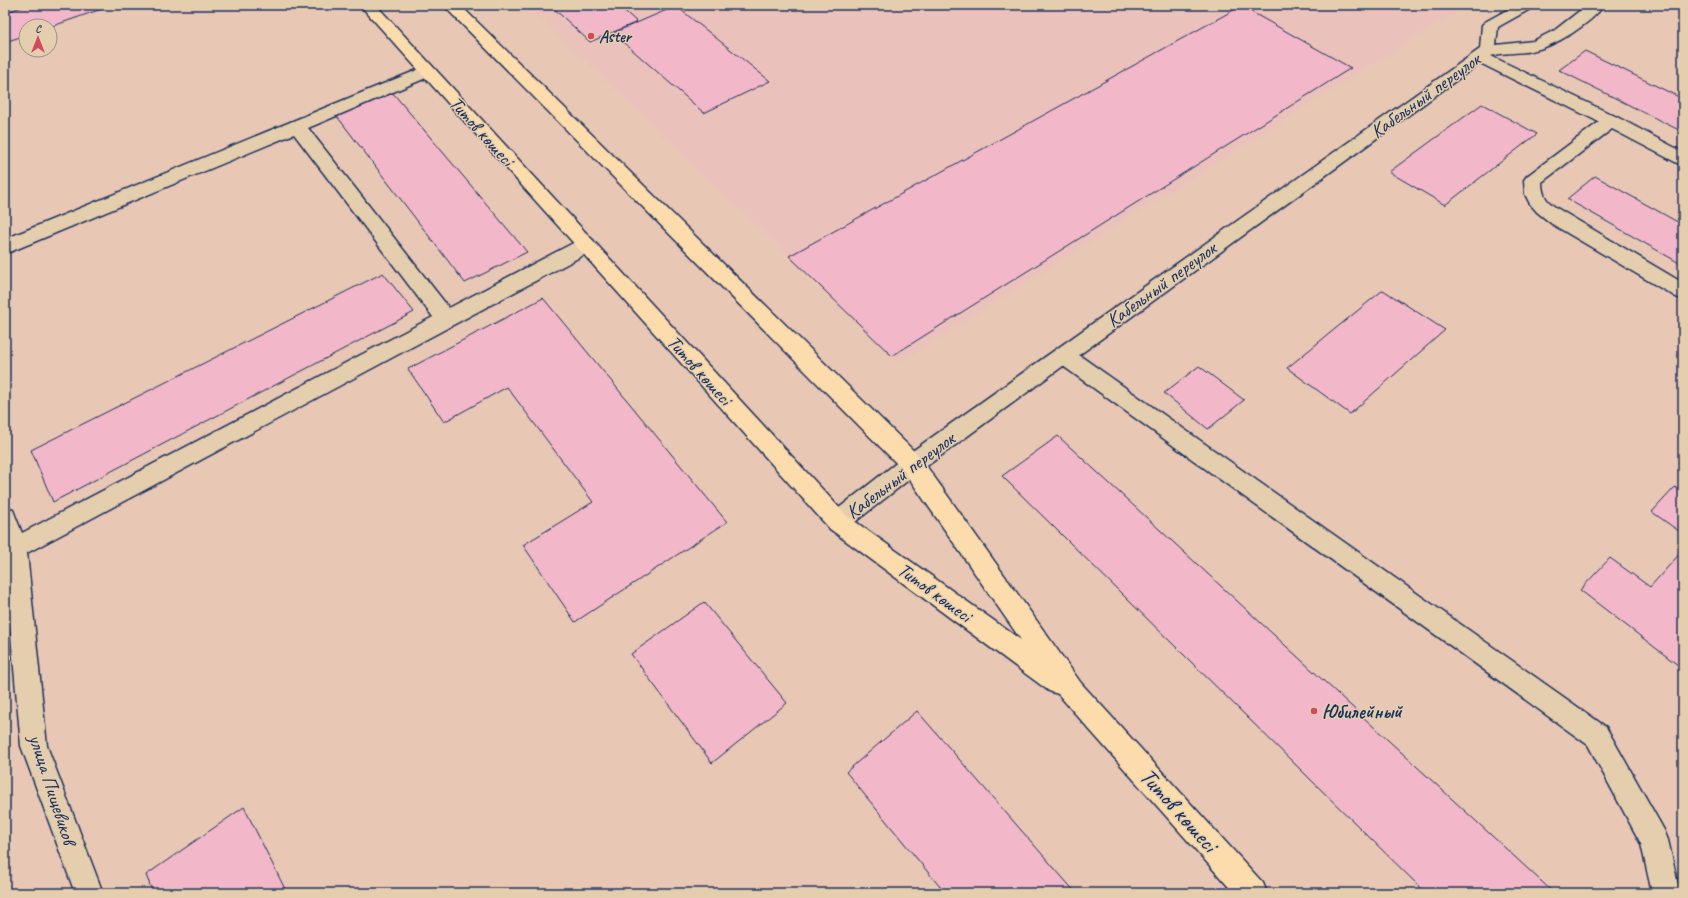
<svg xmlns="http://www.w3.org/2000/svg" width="1688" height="898" font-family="Caveat,sans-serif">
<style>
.built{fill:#ebc2bb}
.building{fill:#f2b8c9;stroke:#1b2f5e}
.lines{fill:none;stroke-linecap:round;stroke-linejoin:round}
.minor-casing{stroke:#1b2f5e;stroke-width:3}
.highway-casing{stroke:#1b2f5e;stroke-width:3}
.minor{fill:#e4cead;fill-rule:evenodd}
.highway{fill:#fcdcac;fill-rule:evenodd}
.poi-dot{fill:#d1495b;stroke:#e4cead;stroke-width:1.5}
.labels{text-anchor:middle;stroke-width:3;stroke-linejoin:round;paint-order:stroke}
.far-poi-label{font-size:17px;font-weight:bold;fill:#1b2f5e;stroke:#e4cead;text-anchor:start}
.street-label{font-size:20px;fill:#1b2f5e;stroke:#e4cead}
.poi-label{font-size:20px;font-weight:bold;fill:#1b2f5e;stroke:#e4cead;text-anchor:start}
.near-street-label{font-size:24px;fill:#1b2f5e;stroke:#e4cead}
</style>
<rect width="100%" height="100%" fill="#e8c7b5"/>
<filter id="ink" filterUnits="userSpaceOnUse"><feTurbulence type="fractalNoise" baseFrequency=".025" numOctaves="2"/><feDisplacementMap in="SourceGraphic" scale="8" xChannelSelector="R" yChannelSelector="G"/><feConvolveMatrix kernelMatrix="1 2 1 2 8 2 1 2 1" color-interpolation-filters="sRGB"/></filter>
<g filter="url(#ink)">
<path class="built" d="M526,5H1467L900,362Z"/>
<g class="building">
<path d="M5,5H7L10,11L27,5H113L50,27L26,26V35L5,42Z"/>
<path d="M550,5H618L637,22L590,42Z"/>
<path d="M676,6L770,81L704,113L613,33Z"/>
<path d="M1241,6L1351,68L892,356L789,256Z"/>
<path d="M1585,51L1683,99V132L1559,70Z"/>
<path d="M392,92L527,252L465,283L336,115Z"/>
<path d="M1482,104L1537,134L1445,205L1389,172Z"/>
<path d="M1595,176L1683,225V265L1567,199Z"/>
<path d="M383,273L414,312L53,502L31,450Z"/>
<path d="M1383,290L1445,330L1350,414L1287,368Z"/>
<path d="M543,298L727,522L575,622L523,545L593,502L507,387L444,422L408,369Z"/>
<path d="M1199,366L1244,400L1208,429L1164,393Z"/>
<path d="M1058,436L1554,893H1426L1002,476Z"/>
<path d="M1675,487L1683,493V534L1652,512Z"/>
<path d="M1683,550V669L1580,590L1610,558L1650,587Z"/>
<path d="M704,602L787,703L712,763L631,654Z"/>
<path d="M917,711L1076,893H945L846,772Z"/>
<path d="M244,807L287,893H153L146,875Z"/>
</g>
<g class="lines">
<defs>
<g id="minor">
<path d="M1516,5H1535L1532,8L1498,27L1496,45L1533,41L1555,30L1587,5H1604C1591,24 1554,47 1531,51C1518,54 1504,52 1491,56L1617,117L1683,152V165L1677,163L1612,129L1542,182C1542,197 1548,203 1560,210L1683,283V299L1676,297L1552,224L1537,212L1530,204L1525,194L1524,180L1527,176L1599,122L1480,63L1079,355L1606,727L1664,830L1668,840L1680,893H1652L1641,844L1588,745L1063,366L920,471L846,529L838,532L830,529L826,522L830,515L904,457L1480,49L1482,25L1485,22Z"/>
<path d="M427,66L433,67L435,71L433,75L308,128L449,308L579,240L586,238L593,240L595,245L593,250L27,553L47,746L103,893H75L21,746L5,568V507L13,510L22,533L433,317L294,134L5,254V239Z"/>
</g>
<path id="highway" d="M360,5H376L846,515L1021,640L904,471L443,5H460L920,457L1081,683L1263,883L1267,893H1234L1058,694L1049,691L830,529Z"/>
</defs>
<use href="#minor" class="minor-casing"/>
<use href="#highway" class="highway-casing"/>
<use href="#minor" class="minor"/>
<use href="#highway" class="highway"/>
</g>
</g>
<g class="poi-dot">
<circle cx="591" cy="36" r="4"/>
<circle cx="1314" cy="711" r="4"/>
</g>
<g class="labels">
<g class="far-poi-label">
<text x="599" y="42">Aster</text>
</g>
<g class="street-label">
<text transform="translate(1425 95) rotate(-36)" y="7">Кабельный переулок</text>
<text transform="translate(482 131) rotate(48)" y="7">Титов көшесі</text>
<text transform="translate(1161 284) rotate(-36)" y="7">Кабельный переулок</text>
<text transform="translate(700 370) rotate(48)" y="7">Титов көшесі</text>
<text transform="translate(900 475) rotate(-37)" y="7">Кабельный переулок</text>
<text transform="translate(935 592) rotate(36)" y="7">Титов көшесі</text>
<text transform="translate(53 789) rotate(72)" y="7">улица Пищевиков</text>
</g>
<g class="poi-label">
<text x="1322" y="718">Юбилейный</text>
</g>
<g class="near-street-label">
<text transform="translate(1179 810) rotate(48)" y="8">Титов көшесі</text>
</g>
</g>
<rect width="1688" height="898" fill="none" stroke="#e4cead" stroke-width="20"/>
<rect x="10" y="10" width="1668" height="878" fill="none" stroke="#1b2f5e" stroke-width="1.5" filter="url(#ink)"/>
<g transform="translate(38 38)"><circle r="19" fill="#e4cead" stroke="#948e8d"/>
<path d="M0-3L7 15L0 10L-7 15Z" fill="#d1495b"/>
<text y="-6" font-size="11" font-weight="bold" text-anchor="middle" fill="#1b2f5e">С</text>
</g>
</svg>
